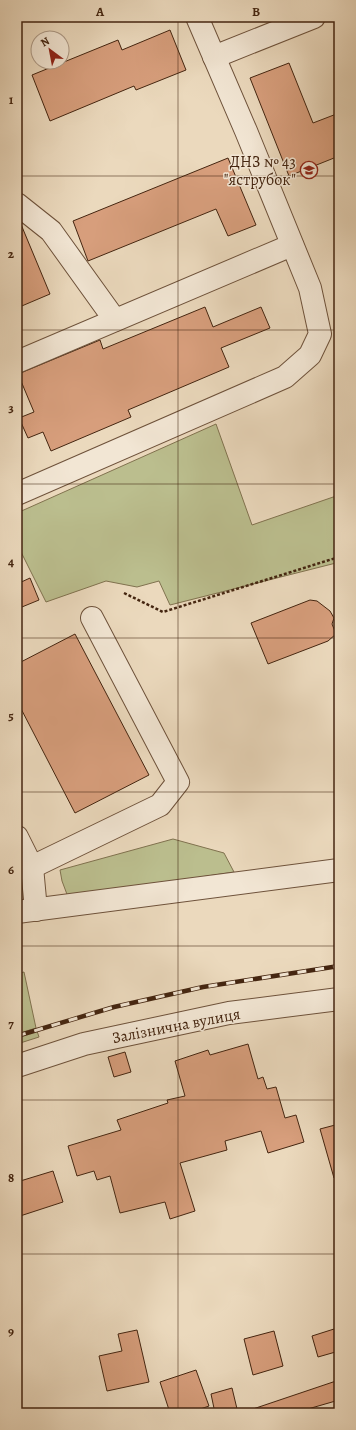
<svg xmlns="http://www.w3.org/2000/svg" width="356" height="1430" font-family="Alegreya,serif">
<style>
.green{fill:#bbbe8e;stroke:#80724f}
.building{fill:#d79e7c;stroke:#442510}
.lines{fill:none;stroke-linecap:round;stroke-linejoin:round}
.minor-casing{stroke:#6e523b;stroke-width:24}
.path{stroke:#442510;stroke-width:2.5;stroke-dasharray:3 2;stroke-linecap:butt}
.minor{stroke:#f2e6d4;stroke-width:22}
.rail-casing{stroke:#442510;stroke-width:4.5}
.rail{stroke:#f2e6d4;stroke-width:3;stroke-dasharray:9;stroke-linecap:butt}
.grid{fill:none;stroke:#442510;stroke-width:1;stroke-opacity:0.55}
.labels{text-anchor:middle;stroke-width:3;stroke-linejoin:round;paint-order:stroke}
.poi-label{font-size:16px;fill:#442510;stroke:#f2e6d4;text-anchor:end}
.street-label{font-size:16px;fill:#442510;stroke:#f2e6d4}
.neatline{fill:none;stroke:#442510;stroke-width:1.5}
.grid-label{font-size:13px;text-anchor:middle;font-weight:bold;fill:#442510}
</style>
<rect width="100%" height="100%" fill="#ebd9bd"/>
<filter id="stains"><feTurbulence type="fractalNoise" baseFrequency=".005" numOctaves="4"/><feColorMatrix values="0 0 0 0 .2 0 0 0 0 .09 0 0 0 0 .02 0 0 0 .5 -.17"/></filter>
<radialGradient id="worn" r=".72"><stop offset=".6" stop-color="#630" stop-opacity="0"/><stop offset="1" stop-color="#630" stop-opacity=".3"/></radialGradient>
<g class="green">
<path d="M216,424L252,525L339,495V564L336,563L170,605L159,581L137,587L106,581L46,602L17,544V513Z"/>
<path d="M173,839L224,853L234,872L68,897L62,881L60,870Z"/>
<path d="M24,972L36,1028L17,1034V974Z"/>
<path d="M37,1031L39,1037L17,1044V1037Z"/>
</g>
<g class="building">
<path d="M170,30L186,70L136,90L134,86L50,121L32,75L118,40L122,50Z"/>
<path d="M289,63L313,123L339,113V156L289,176L250,78Z"/>
<path d="M228,158L256,225L228,236L216,209L88,261L73,221Z"/>
<path d="M17,220L20,222L50,294L17,308Z"/>
<path d="M205,307L213,327L261,307L270,328L221,348L229,367L128,410L131,417L51,451L43,432L28,438L19,418L34,412L18,374L100,340L103,349Z"/>
<path d="M30,578L39,600L17,609V584Z"/>
<path d="M310,600L317,601L330,611L334,618L332,624L336,634L328,641L268,664L251,623Z"/>
<path d="M75,634L149,775L75,813L17,701V664Z"/>
<path d="M248,1044L258,1079L263,1077L267,1089L276,1087L285,1118L296,1115L304,1142L268,1153L261,1131L225,1141L227,1150L180,1163L195,1211L170,1219L165,1202L120,1213L110,1176L97,1180L94,1171L77,1176L68,1146L121,1130L117,1120L168,1103L167,1100L185,1096L175,1061L208,1050L210,1055Z"/>
<path d="M125,1052L131,1072L114,1077L108,1057Z"/>
<path d="M339,1124V1177L334,1178L320,1129Z"/>
<path d="M53,1171L63,1202L17,1217V1182Z"/>
<path d="M334,1329L339,1346V1351L318,1357L312,1336Z"/>
<path d="M137,1330L149,1382L107,1391L99,1356L122,1351L118,1334Z"/>
<path d="M274,1331L283,1366L253,1375L244,1339Z"/>
<path d="M196,1370L209,1406L189,1413H170L160,1382Z"/>
<path d="M339,1380V1400L294,1413H251L250,1410Z"/>
<path d="M232,1388L238,1413H215L211,1394Z"/>
</g>
<g class="lines">
<defs>
<g id="minor">
<path d="M214,57L314,17"/>
<path d="M17,204L51,231L115,320"/>
<path d="M17,362L292,245"/>
<path d="M17,494L285,377L310,355L320,334L310,288L246,131L197,17"/>
<path d="M17,837L32,867L36,910"/>
<path d="M32,867L160,805L178,782L92,618"/>
<path d="M17,912L339,870"/>
<path d="M17,1066L84,1044L229,1013L339,999"/>
</g>
</defs>
<use href="#minor" class="minor-casing"/>
<path class="path" d="M124,593L163,612L339,557"/>
<use href="#minor" class="minor"/>
<defs>
<path id="rail" d="M17,1036L114,1007L203,987L339,966"/>
</defs>
<use href="#rail" class="rail-casing"/>
<use href="#rail" class="rail"/>
</g>
<path class="grid" d="M178,17V1413M17,176H339M17,330H339M17,484H339M17,638H339M17,792H339M17,946H339M17,1100H339M17,1254H339"/>
<defs>
<symbol id="school-ring" viewBox="-11 -11 22 22"><circle r="9.5" fill="#f2e6d4" stroke="#8f2418" stroke-width="1.5"/><path d="M0-5L7-2L0 1L-7-2ZM-4 1L0 2.5L4 1V4Q0 6-4 4Z" fill="#8f2418"/></symbol>
</defs>
<g fill-rule="evenodd">
<use href="#school-ring" x="299" y="160" width="20" height="20"/>
</g>
<g class="labels">
<g class="poi-label">
<text x="296" y="167">ДНЗ № 43<tspan x="296" dy="18">"яструбок"</tspan></text>
</g>
<g class="street-label">
<text transform="translate(176 1025) rotate(-11)" y="6">Залізнична вулиця</text>
</g>
</g>
<rect width="356" height="1430" fill="none" stroke="#ebd9bd" stroke-width="44"/>
<g transform="translate(50 50) rotate(328)"><circle r="19" fill="#f2e6d4" stroke="#ac9986"/>
<path d="M0-3L7 15L0 10L-7 15Z" fill="#8f2418"/>
<text y="-6" font-size="11" font-weight="bold" text-anchor="middle" fill="#442510">N</text>
</g>
<rect x="22" y="22" width="312" height="1386" class="neatline"/>
<g class="grid-label">
<text x="100" y="16">A</text>
<text x="256" y="16">B</text>
<text x="11" y="104">1</text>
<text x="11" y="258">2</text>
<text x="11" y="412">3</text>
<text x="11" y="566">4</text>
<text x="11" y="720">5</text>
<text x="11" y="874">6</text>
<text x="11" y="1028">7</text>
<text x="11" y="1182">8</text>
<text x="11" y="1336">9</text>
</g>
<rect width="100%" height="100%" filter="url(#stains)"/>
<rect width="100%" height="100%" fill="url(#worn)"/>
</svg>
